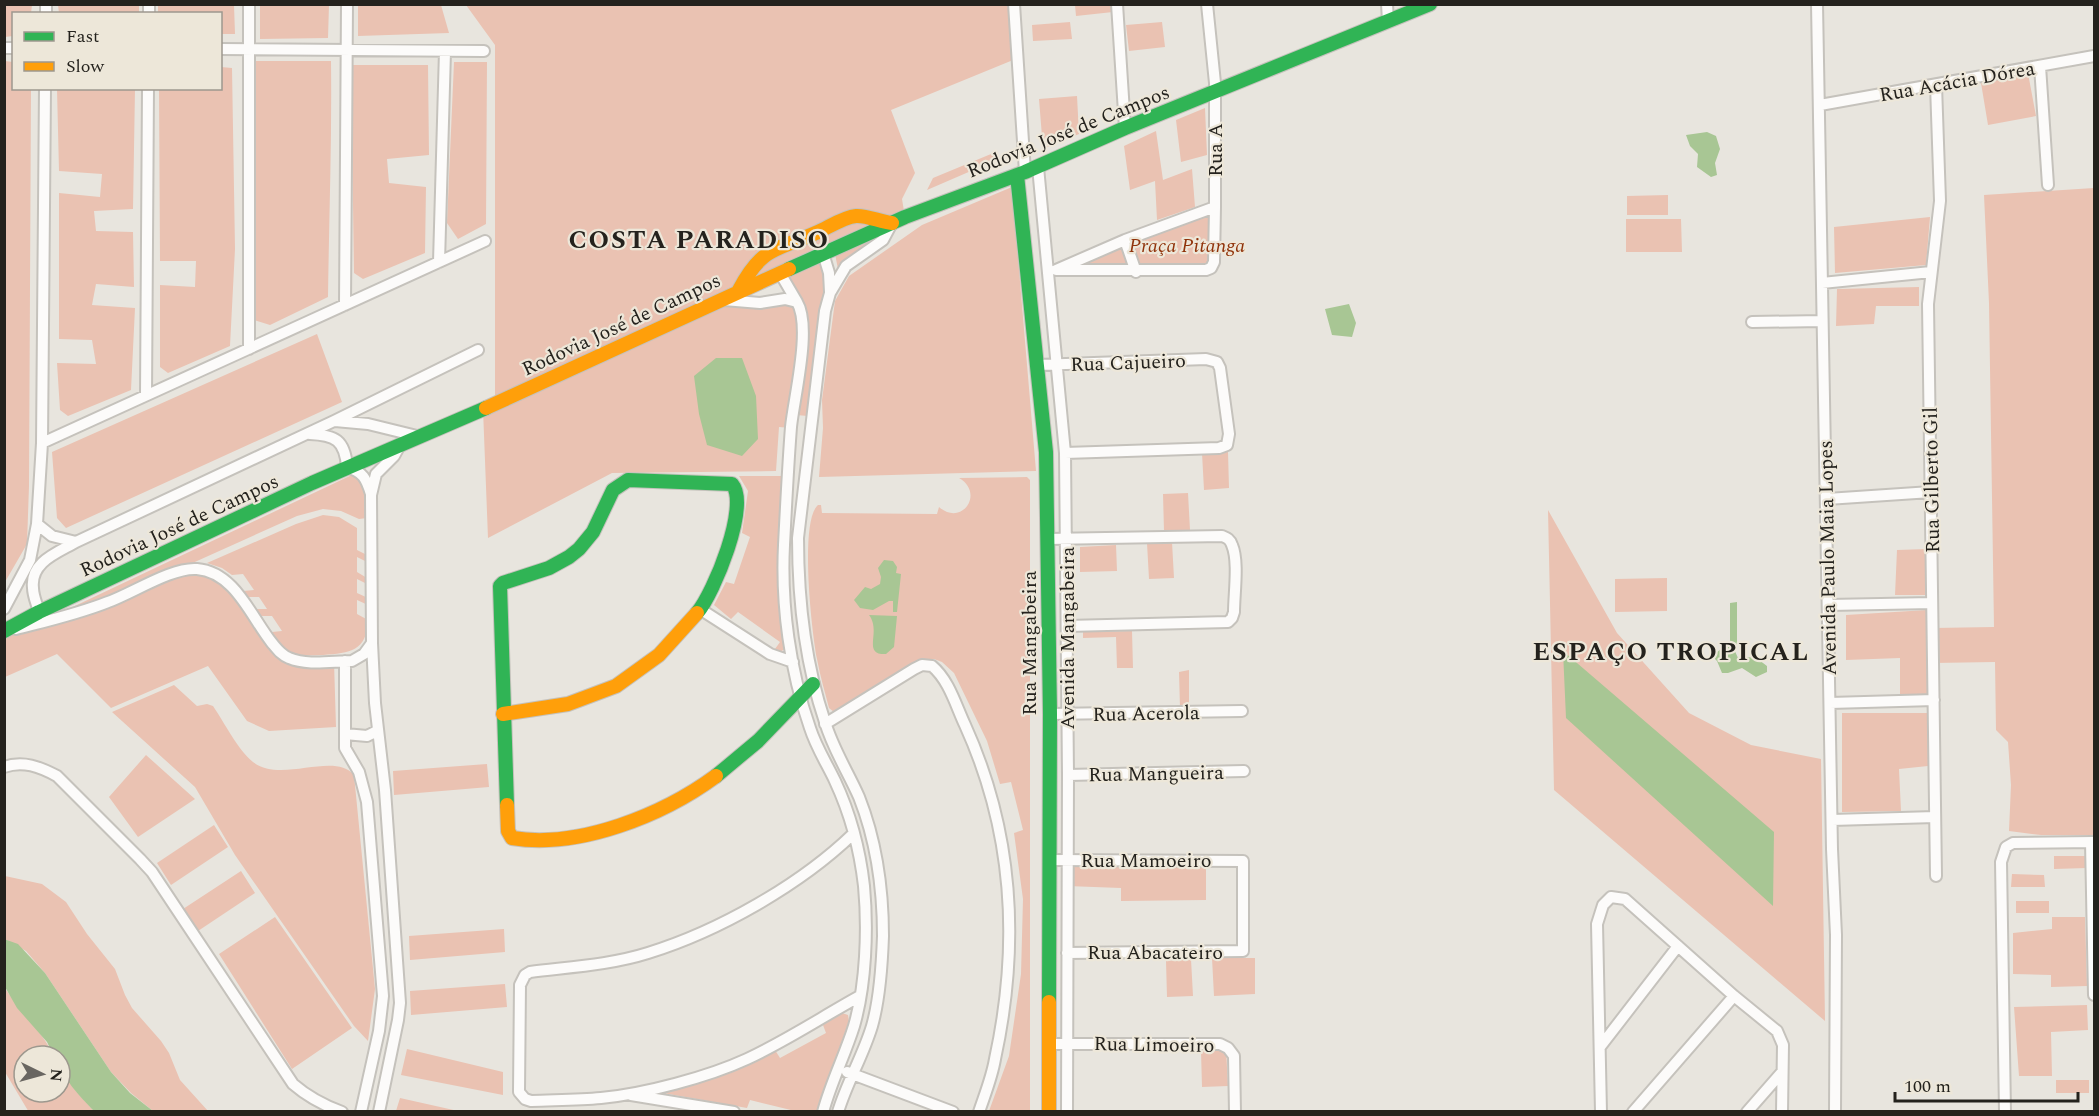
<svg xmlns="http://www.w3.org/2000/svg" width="2099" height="1116" font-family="Spectral,serif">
	<rect width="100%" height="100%" fill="#e8e5de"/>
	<!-- green -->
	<path fill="#eac2b2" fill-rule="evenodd" d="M5 4 32 5 31 13 14 14 13 36 5 37Z
		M58 5H139V13H59Z
		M158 5H234L235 34H221L220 14 158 13Z
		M260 5H329L328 38 260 39Z
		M358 5H441L449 33 358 36Z
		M466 5H1014L1018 58 891 110 915 173 902 199 905 217 823 253 829 273 808 416 796 415 791 428 779 427 776 471 612 473 488 538 483 409 495 403V45ZM780 273 796 302 722 299Z
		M1075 5H1112L1113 12 1076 16Z
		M1070 22 1072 39 1033 41 1032 25Z
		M1162 22 1165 47 1129 51 1126 25Z
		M5 61 13 62 14 88 31 89 29 486 27 544 5 582Z
		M254 61H331C332 140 329 218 328 297L270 325 254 320Z
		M454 62H487L486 224 458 239 447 223Z
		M351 65H428L429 155 387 159 389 183 426 187 425 253 363 279 354 273Z
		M221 67 232 68 235 249 230 346 168 373 160 367V285L195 287 196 261H160L159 89 220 88Z
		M2027 68 2036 116 1988 125 1980 77Z
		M57 89H135L133 209 94 211 96 231 133 232 134 287 96 284 92 305 135 308 131 390 68 416 60 410 57 363 96 364 92 340 59 339V193L100 197 102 174 59 171Z
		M1077 96 1079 134 1043 149 1039 99Z
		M1205 108 1207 155 1181 162 1176 120Z
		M1156 131 1163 180 1192 169 1195 207 1157 220 1155 181 1130 190 1124 146Z
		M991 154 1001 158 927 190 933 178Z
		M1012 187 1036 471 819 477 823 428 822 400 835 301 849 276 922 225Z
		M2094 188V835H2041L2009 831 2011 785 2008 742 1996 730 1995 662 1933 663V628L1994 627 1989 303 1984 195Z
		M1668 195V215H1627V196Z
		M1215 207 1211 268 1056 270Z
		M1930 217 1926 265 1835 273 1834 227Z
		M1626 219H1681L1682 252H1626Z
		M882 232 838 269 835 254Z
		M1919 287V306H1876L1874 324 1836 326 1837 289Z
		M317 334 342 402 66 528 57 518 52 452Z
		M1228 452 1229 488 1204 490 1202 453Z
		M356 473 369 494 367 518 359 519 341 511 323 509 297 516 177 570 213 572 281 654 334 662 336 727 269 731 247 721 208 666 111 708 57 654 5 677V633L41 622Z
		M739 476H781L779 565 785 649 780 652 775 649 780 642 738 612 731 619 714 605 726 582 734 584 750 537 742 533 748 491Z
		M1027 477 1030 480V1111H989L1009 1056 1021 974 1023 899 1014 833 1023 830 1011 782 1000 784 987 741 954 673 942 662 934 659 918 662 834 712 829 708C825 692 820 676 817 659 812 634 799 521 818 505H821L822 513 937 514 939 507C962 527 985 493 959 478Z
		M1188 493 1190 530 1164 531 1163 494Z
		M1548 510 1617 633 1689 713 1751 745 1821 759 1825 1021 1554 790Z
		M323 515 339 517 357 528V550L367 555V562L357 557V572L367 578V584L357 579V593L368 598V605L357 600V614L368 620C367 651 350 653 323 655 312 655 301 657 290 652 282 648 277 639 272 632L282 631 272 616H261L256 609H267L259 597H247L243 591 254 590 243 574 232 575 222 568 207 563 296 524Z
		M1172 542 1174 578 1149 579 1147 543Z
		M1116 545 1117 571 1080 572V547Z
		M1927 549 1926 595H1895L1897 550Z
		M1667 578V611L1615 612V579Z
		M1927 610 1928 696 1900 697V658L1846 660V615Z
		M1132 631 1133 668H1117L1116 637 1083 638V632Z
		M1189 670V705L1180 708 1179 672Z
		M174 685 197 706 207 704 213 706C224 722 238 750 253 762 281 784 334 751 354 775L375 989 368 1041 354 1026 235 855 195 787 112 712Z
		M1842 713H1928V766L1899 769 1901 811 1842 812Z
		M146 755 195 799 138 837 109 797Z
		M487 764 489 787 394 795 393 771Z
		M214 825 228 847 171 885 157 863Z
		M2054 856H2087V868L2054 869Z
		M1067 860 1206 861V900L1121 901V888L1067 886Z
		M241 871 255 893 198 931 183 909Z
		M2012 874 2044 875 2045 887H2011Z
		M5 876 42 884 66 902 87 934 115 969 125 995 132 1008 161 1041 169 1053 180 1080 208 1111H153L131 1093 111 1072 45 973 26 951 5 939Z
		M2016 901H2049V913H2016Z
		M275 917 352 1028 292 1069 219 954Z
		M2052 917H2085L2087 986 2051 987V975L2013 974V933L2052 929Z
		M504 929 505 952 410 960 409 936Z
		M1212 958H1255V994L1214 996Z
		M1191 959 1193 996 1167 997 1166 961Z
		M505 984 507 1007 411 1015 410 991Z
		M4 987C20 1011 41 1030 54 1056H24V1092H60V1068L76 1091 94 1111 29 1112 27 1109 5 1072Z
		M2087 1005 2088 1030 2051 1032 2052 1076H2019L2014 1007Z
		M842 1013 848 1015 849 1021 817 1111H795L750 1100 747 1108 663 1093V1089L775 1050 780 1058 826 1033 823 1025Z
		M407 1049 503 1072V1095L401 1075Z
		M1226 1049 1228 1086 1202 1087 1201 1051Z
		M2056 1080H2089V1093H2056Z
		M400 1098 458 1111H396Z"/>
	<!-- water -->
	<path fill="#a8c694" d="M1707 132 1716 136 1720 149 1715 163 1717 175 1711 177 1697 167 1698 154 1690 146 1686 135Z
		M1349 304 1356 323 1352 337 1332 335 1325 309Z
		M716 358H742L756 396 758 439 742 456 707 445 699 414 694 376Z
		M884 560 893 561 897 567 896 573 901 574 897 612H893V601H889L873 610 860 608 854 600 865 587 871 589 880 584 881 577 878 568Z
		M1737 602V645L1734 649 1738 658 1755 657 1767 666V672L1756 677 1742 668 1728 673H1722L1717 661 1712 656 1730 642V603Z
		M869 615 897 616 894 647 886 654C861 655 882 632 869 615Z
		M1563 651 1774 832 1773 906 1566 718Z
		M4 939 18 944 45 973 111 1072 130 1093 153 1111H94C80 1096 60 1078 60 1056H54L47 1042 17 1008 5 987Z"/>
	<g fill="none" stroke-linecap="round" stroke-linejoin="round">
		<defs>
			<path id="street" d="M1014 4 1025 172
				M1117 4 1125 128
				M1207 4 1215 83V207
				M1387 4 1388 21
				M1817 4 1832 849 1836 935 1835 1112
				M46 14V4
				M149 14V4
				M4 48H14
				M220 49 484 51
				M2040 66 2048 185
				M1936 85 1940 201 1928 304 1936 876
				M1820 105 2094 56
				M1038 167 1065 453 1068 775 1067 1112
				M1215 207 1214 262 1211 268 1206 270H1056L1125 240Z
				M1125 240 1136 272
				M823 253 829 273 830 292
				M439 262 445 51
				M780 273 797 302
				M1822 283 1931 272
				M724 300 760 303 785 299 797 302C812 327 794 397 791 427 788 466 786 506 784 545 781 605 790 671 810 728 816 747 827 764 835 781 850 813 860 851 864 886 868 929 866 985 854 1026 845 1055 831 1082 823 1112
				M345 305 347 4
				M1752 322 1822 321
				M249 349V4
				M1038 365 1206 359 1217 362 1220 368 1229 434 1227 445 1219 448 1065 453
				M146 395 148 88
				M335 421 368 424 417 436
				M310 434C335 435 345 440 347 467 363 472 366 478 371 494
				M42 443 485 241
				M1827 499 1931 492
				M37 524 52 536 76 542
				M1048 539 1222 536C1227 538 1230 539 1232 545 1239 561 1234 594 1234 612L1232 618 1228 622 1067 626
				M1829 605 1932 603
				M4 609 30 560 37 524 42 443 45 88
				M700 609 770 654 793 662
				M39 612C37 604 33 596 33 588 30 562 57 553 76 542L334 421 478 350
				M16 629C47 621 78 614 108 602 133 593 172 567 197 569 235 572 251 617 272 643 277 649 281 655 289 658 308 666 332 661 352 661L364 654 372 643 371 495 376 474 394 456 400 445
				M372 643 375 703 385 790 400 1003 398 1020 379 1112
				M345 661V748L359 772 367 802 383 996 379 1031 361 1112
				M1830 703 1934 700
				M1050 714 1242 711
				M825 724 914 669 922 665 932 666C949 680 956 706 965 725 1014 833 1020 944 995 1059 992 1077 985 1094 979 1112
				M345 734 367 736 377 731
				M4 767C23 760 40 767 57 776L140 859 152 872 293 1084C308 1097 323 1105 342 1112
				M1068 775 1244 771
				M1832 820 1935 817
				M853 834C800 885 719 931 648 953 610 965 569 967 530 972L525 975 520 985 519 1092 525 1099 531 1101C554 1100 578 1100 601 1098 644 1094 708 1077 747 1059 786 1041 822 1017 860 996
				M2091 842 2094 995
				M1050 860 1243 861V951L1067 953
				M1049 1044H1220L1228 1048 1234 1056 1235 1112
				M1600 1047 1678 946
				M847 1072 953 1112
				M631 1095 734 1112
				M838 1112C847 1082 863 1056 872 1026 880 998 882 965 883 936 883 890 876 840 859 797 848 772 833 749 825 722 805 663 798 600 798 538L825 311 830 293 846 266 883 240 892 223
				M1601 1112 1597 924 1603 905 1611 897 1625 899 1734 996 1777 1031 1783 1045 1782 1112
				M1633 1112 1734 996
				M1747 1112 1782 1072
				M2005 1112 2001 862 2006 847 2013 843 2094 842"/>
			<path id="fast" d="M1017 175 1046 452 1050 714 1049 1002
				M789 269 905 217 1025 172 1125 128 1430 4
				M4 631 39 612 312 483 486 408
				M716 776 758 741 813 684
				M507 805 500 586 503 583 549 568 569 557 579 549 593 532 613 490 628 480 732 484C750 505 714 593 697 613"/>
			<path id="slow" d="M739 290C763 245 776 251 818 232 829 227 844 217 856 216 866 215 881 222 892 223
				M486 408 789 269
				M503 714 568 704 616 686 659 655 697 613
				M507 805 508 831 512 838C579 849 663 815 716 776
				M1049 1112V1002"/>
		</defs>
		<!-- street casing -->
		<use href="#street" stroke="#c5c2bc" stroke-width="14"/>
		<!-- fast casing -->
		<use href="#fast" stroke="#c5c2bc" stroke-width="16"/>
		<!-- slow casing -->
		<use href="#slow" stroke="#c5c2bc" stroke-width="16"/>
		<!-- street -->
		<use href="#street" stroke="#fcfbfa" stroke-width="10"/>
		<!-- fast -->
		<use href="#fast" stroke="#30b455" stroke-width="14"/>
		<!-- slow -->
		<use href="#slow" stroke="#ff9f0a" stroke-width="14"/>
	</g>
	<g text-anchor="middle" stroke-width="4.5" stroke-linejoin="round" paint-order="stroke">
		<!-- street labels -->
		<g font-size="20" fill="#24221d" stroke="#ede7d9">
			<text transform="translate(1957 81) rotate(-10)" y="7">Rua Acácia Dórea</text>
			<text transform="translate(1068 131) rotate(-22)" y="7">Rodovia José de Campos</text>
			<text transform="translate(1215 150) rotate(-90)" y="7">Rua A</text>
			<text transform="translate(621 324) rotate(-25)" y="7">Rodovia José de Campos</text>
			<text transform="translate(1128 362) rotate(-2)" y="7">Rua Cajueiro</text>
			<text transform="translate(1931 480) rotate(-91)" y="7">Rua Gilberto Gil</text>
			<text transform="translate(179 525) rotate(-25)" y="7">Rodovia José de Campos</text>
			<text transform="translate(1827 558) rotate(-91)" y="7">Avenida Paulo Maia Lopes</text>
			<text transform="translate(1067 638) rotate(-90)" y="7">Avenida Mangabeira</text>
			<text transform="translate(1029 643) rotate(-90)" y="7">Rua Mangabeira</text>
			<text transform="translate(1146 713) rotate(-1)" y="7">Rua Acerola</text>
			<text transform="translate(1156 773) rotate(-1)" y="7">Rua Mangueira</text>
			<text x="1146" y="867">Rua Mamoeiro</text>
			<text x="1155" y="959">Rua Abacateiro</text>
			<text transform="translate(1154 1044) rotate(1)" y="7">Rua Limoeiro</text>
		</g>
		<!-- park labels -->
		<g font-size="20" font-style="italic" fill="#90330a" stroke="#ede7d9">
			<text x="1187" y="252">Praça Pitanga</text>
		</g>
		<!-- district labels -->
		<g font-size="26" font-weight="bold" letter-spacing="1.5" fill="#24221d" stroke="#ede7d9">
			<text x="699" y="248">COSTA PARADISO</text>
			<text x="1671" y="660">ESPAÇO TROPICAL</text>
		</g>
	</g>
	<!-- border -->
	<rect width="2099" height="1116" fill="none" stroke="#24221d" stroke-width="12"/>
	<!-- legend -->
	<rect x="12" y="12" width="210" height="78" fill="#ede7d9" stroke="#9d988e" stroke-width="1.5"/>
	<rect x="24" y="32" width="30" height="9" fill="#30b455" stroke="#9d988e" stroke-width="1.5"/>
	<text x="66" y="42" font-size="18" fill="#24221d">Fast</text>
	<rect x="24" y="62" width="30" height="9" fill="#ff9f0a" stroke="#9d988e" stroke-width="1.5"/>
	<text x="66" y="72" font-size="18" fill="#24221d">Slow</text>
	<!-- north arrow -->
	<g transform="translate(42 1074) rotate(95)"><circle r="28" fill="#ede7d9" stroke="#9d988e" stroke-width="1.5"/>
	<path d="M0-4.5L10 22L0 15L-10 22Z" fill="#696661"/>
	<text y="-9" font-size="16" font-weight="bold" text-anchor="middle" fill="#24221d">N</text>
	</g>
	<!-- scale -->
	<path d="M1895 1092v9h183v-9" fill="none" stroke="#24221d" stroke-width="3"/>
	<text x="1904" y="1092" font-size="18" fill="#24221d" stroke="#ede7d9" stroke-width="4.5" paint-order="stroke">100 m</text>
</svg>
